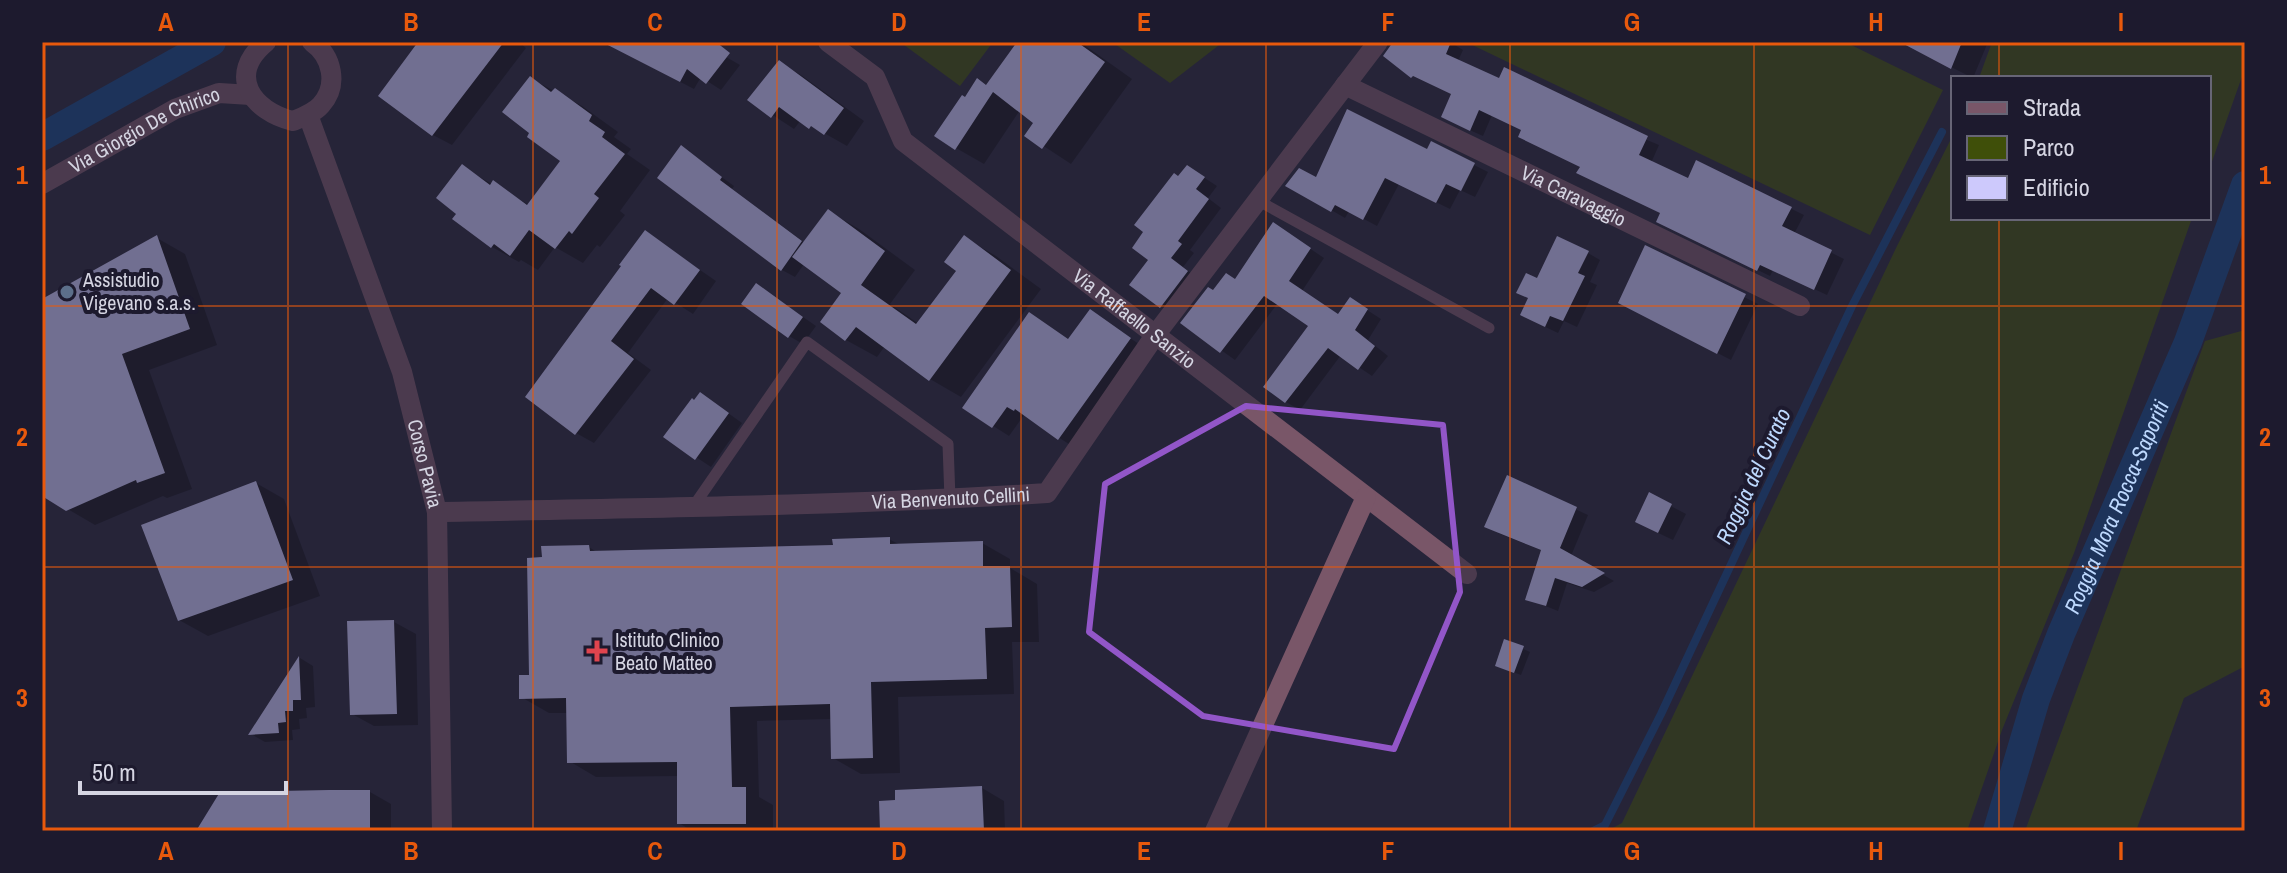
<svg xmlns="http://www.w3.org/2000/svg" width="2287" height="873" font-family="'Archivo Narrow',sans-serif">
	<rect width="100%" height="100%" fill="#262439"/>
	<!-- green -->
	<path fill="#3f4f09" d="M900 42H993L960 86Z
		M1112 42H1223L1170 83Z
		M1466 42H1845L1943 90 1870 235Z
		M1992 42H2245V68L2209 170V78H1979Z
		M1953 135V218H2192L2074 553 2002 730 1967 831H1607L1622 823 1897 246Z
		M2245 330V666L2184 698 2136 831H2025L2205 341Z"/>
	<!-- shadow -->
	<path fill="#0007" d="M420 42H519L526 48 452 145 433 135Z
		M620 42H700L740 65 721 90 701 77 694 89 638 60Z
		M1020 42H1080L1132 79 1071 164 1027 135 1036 122 1020 110 984 164 956 148 966 99 987 87Z
		M1397 42H1450L1463 50 1458 61 1659 145 1651 163 1689 180 1697 163 1804 215 1794 234 1844 259 1827 295 1773 270 1770 276 1671 228 1663 213 1524 130 1492 115 1483 136 1456 124 1453 94 1412 76Z
		M1901 42H1988L1973 78Z
		M780 63 801 75 864 121 847 146 801 120 794 129 750 100Z
		M530 78 582 106 618 132 614 137 631 149 627 154 650 170 620 211 625 215 600 247 597 245 583 263 555 247 538 270 521 260 519 262 492 247 459 214 462 167 529 205 562 161Z
		M1432 144 1488 172 1475 197 1460 190 1450 209 1399 184 1377 226 1349 211 1345 218 1288 185 1428 152Z
		M681 148 734 186 732 189 805 243 828 211 859 229 915 270 890 304 919 324 959 270 965 238 996 256 1041 289 961 397 930 379 885 346 877 357 846 340 844 293 804 264 795 277 782 270 659 177Z
		M1200 175 1217 186 1208 198 1221 208 1190 250 1194 253 1183 267 1200 280 1174 314 1161 306 1151 259 1179 178Z
		M645 232 716 281 693 314 668 298 628 353 651 370 594 443 576 433Z
		M1287 233 1324 258 1302 291 1339 316 1364 308 1381 319 1368 340 1388 356 1372 376 1341 355 1300 410 1286 402 1311 326 1278 303 1235 360 1183 323 1214 292 1236 281Z
		M157 238 185 254 217 345 149 370 192 489 167 498 163 496 95 525 42 494V300Z
		M1646 248 1758 304 1731 360 1634 310Z
		M1588 253 1600 260 1590 282 1597 285 1577 327 1564 321 1558 333 1535 322Z
		M757 285 816 326 803 344 789 336Z
		M1091 311 1146 349 1075 448 1024 415 1009 436 965 408 1070 341Z
		M695 402 714 403 742 423 711 467 666 437Z
		M1508 478 1588 515 1571 556 1614 581 1594 592 1567 583 1558 611 1528 599 1543 551 1498 533Z
		M256 483 284 499 320 596 208 636 179 620Z
		M1650 495 1686 514 1673 540 1652 530Z
		M889 539 900 545 982 543 1010 559V568L1037 584 1039 642H1012L1014 694 898 697 900 773 861 774 833 758 832 719 757 721 759 797 773 805V831H692L679 823V776L596 777 569 761 568 713H549L521 697 531 677 544 559 589 547 598 553 835 547Z
		M394 622 416 634 418 725 374 726 352 714Z
		M1505 641 1530 652 1521 675 1497 666Z
		M300 658 313 666 315 707 306 708 307 718 299 719 300 729 292 730 293 740 265 742 251 734Z
		M982 788 1004 801 1005 831H882Z
		M370 792 391 804V831H199Z"/>
	<g fill="none" stroke-linecap="round" stroke-linejoin="round">
		<!-- stream -->
		<path stroke="#134684" stroke-width="8" d="M1593 831 1605 825 1661 714 1852 306 1942 132"/>
		<!-- canal -->
		<g stroke="#134684" stroke-width="28">
			<path d="M42 137 212 42"/>
			<path id="s1" d="M1997 831 2036 699 2061 634 2188 342 2245 185"/>
		</g>
	</g>
	<!-- building -->
	<path fill="#cdc9fc" d="M418 42H504L432 136 378 96Z
		M602 42H716L730 53 706 84 687 69 680 82Z
		M1017 42H1077L1105 62 1042 149 1024 136 1033 123 993 92 955 150 934 136 962 95 965 97 977 78 986 85Z
		M1393 42H1451L1446 54 1499 78 1504 67 1648 136 1639 155 1688 178 1696 160 1792 207 1782 226 1832 250 1814 290 1760 265 1757 271 1656 222 1660 213 1576 173 1580 167 1518 137 1521 130 1479 110 1470 131 1441 117 1451 94 1413 76 1411 78 1383 56Z
		M1900 42H1962L1951 69Z
		M779 60 844 108 824 135 811 126 809 129 779 107 771 118 747 100Z
		M530 76 551 92 555 88 592 115 589 121 605 132 602 137 625 154 594 194 599 198 572 234 569 231 555 249 529 230 510 256 494 244 491 248 452 219 456 214 436 198 462 164 490 185 493 180 527 205 560 161 527 137 529 133 502 112Z
		M1347 109 1427 149 1431 141 1475 163 1461 191 1446 184 1436 203 1385 178 1363 220 1335 205 1331 212 1285 186 1299 168 1316 177Z
		M681 145 722 177 720 180 802 241 781 271 657 178Z
		M1187 165 1205 177 1196 189 1209 199 1178 241 1182 244 1171 258 1188 271 1160 308 1129 285 1148 260 1132 248 1143 232 1134 225 1174 173 1178 176Z
		M828 209 885 251 861 285 916 324 956 271 944 262 964 235 1011 270 929 381 856 327 845 341 820 322 841 293 792 257Z
		M1273 222 1311 248 1289 281 1338 314 1350 297 1368 309 1355 330 1375 346 1358 370 1328 348 1285 403 1263 387 1308 326 1264 296 1220 353 1180 323 1208 287 1213 290 1226 273 1235 279Z
		M645 230 700 270 674 305 651 288 611 341 634 359 575 435 525 397 621 266 619 265Z
		M157 235 190 329 122 354 165 473 137 483 136 480 66 511 42 496V299Z
		M1557 236 1589 251 1578 273 1585 276 1563 321 1550 316 1545 327 1520 315 1528 298 1516 293 1526 273 1537 278Z
		M1645 245 1746 294 1717 354 1618 303Z
		M756 283 803 317 788 338 741 304Z
		M1090 309 1131 338 1058 440 1015 409 1014 411 1007 407 992 428 962 408 1029 312 1068 339Z
		M700 392 729 413 695 460 663 437 692 398 694 400Z
		M1507 475 1577 507 1560 548 1605 573 1582 587 1555 578 1546 606 1525 600 1541 550 1484 527Z
		M256 481 293 580 178 621 141 525Z
		M1649 492 1672 504 1658 533 1635 522Z
		M890 537V544L983 541V566H1010L1012 627 985 628 987 679 871 682 873 758 831 759 830 704 730 707 732 787H746V824H677V762L567 763 566 698 519 699V675H529L527 558 542 557 541 546 589 545 590 551 833 545 832 539Z
		M394 620 397 714 350 715 347 621Z
		M1504 639 1524 646 1514 673 1495 666Z
		M299 656 301 700H293V711H285L286 722 278 723 279 733 248 735Z
		M982 786 984 831H880L879 801 895 800V790Z
		M329 790H370V831H196L220 792Z"/>
	<g fill="none" stroke-linecap="round" stroke-linejoin="round">
		<!-- service -->
		<path stroke="#795668" stroke-width="11" d="M1257 200 1489 328
			M693 507 807 342 948 444 950 499"/>
		<!-- minor -->
		<g stroke="#795668" stroke-width="20">
			<path id="s2" d="M828 42 875 77 903 141 1467 574"/>
			<path id="s3" d="M1345 85 1800 306"/>
			<path id="s4" d="M42 184 175 109 219 93 251 95"/>
			<path id="s5" d="M437 512C641 508 844 506 1047 493L1156 334 1378 42"/>
			<path d="M1215 831 1366 497"/>
		</g>
		<!-- tertiary -->
		<g stroke="#795668" stroke-width="20">
			<path d="M266 42C226 75 252 111 293 121 303 117 314 113 321 105 339 85 332 56 312 42"/>
			<path id="s6" d="M308 115 402 372 437 512 442 831"/>
		</g>
	</g>
	<!-- marked area -->
	<path d="M0 0H2287V873H0ZM1246 406 1443 425 1460 592 1394 749 1203 716 1089 632 1105 484Z" fill="#262439" fill-opacity=".55" fill-rule="evenodd"/>
	<path fill="none" stroke="#9256c8" stroke-width="6" stroke-linejoin="round" d="M1246 406 1443 425 1460 592 1394 749 1203 716 1089 632 1105 484Z"/>
	<!-- grid -->
	<path fill="none" stroke="#e8590c" stroke-width="2" stroke-opacity="0.55" d="M288 42V831M533 42V831M777 42V831M1021 42V831M1266 42V831M1510 42V831M1754 42V831M1999 42V78M1999 218V831M42 306H2245M42 567H2245"/>
	<!-- markers -->
	<circle fill="#5c6f8a" stroke="#1d1a2e" stroke-width="3" cx="67" cy="292" r="8"/>
	<path fill="#e0444e" stroke="#1d1a2e" stroke-width="3" d="M593 639h8v8h8v8h-8v8h-8v-8h-8v-8h8z"/>
	<g text-anchor="middle" stroke-width="8" stroke-linejoin="round" paint-order="stroke">
		<!-- street labels -->
		<g font-size="20" fill="#d5d5e2" stroke="#1d1a2e">
			<text dy="7" stroke="none"><textPath href="#s4" startOffset="116">Via Giorgio De Chirico</textPath></text>
			<text dy="7" stroke="none"><textPath href="#s3" startOffset="254">Via Caravaggio</textPath></text>
			<text dy="7" stroke="none"><textPath href="#s2" startOffset="420">Via Raffaello Sanzio</textPath></text>
			<text dy="7" stroke="none"><textPath href="#s6" startOffset="368">Corso Pavia</textPath></text>
			<text dy="7" stroke="none"><textPath href="#s5" startOffset="514">Via Benvenuto Cellini</textPath></text>
		</g>
		<!-- poi labels -->
		<g font-size="20" fill="#d5d5e2" stroke="#1d1a2e" text-anchor="start">
			<text x="83" y="287">Assistudio<tspan x="83" dy="23">Vigevano s.a.s.</tspan></text>
			<text x="615" y="647">Istituto Clinico<tspan x="615" dy="23">Beato Matteo</tspan></text>
		</g>
		<!-- water labels -->
		<g font-size="22" font-style="italic" fill="#bdd8fd" stroke="#1d1a2e">
			<text transform="translate(1753 476) rotate(-65)" y="8">Roggia del Curato</text>
			<text dy="8" stroke="none"><textPath href="#s1" startOffset="346">Roggia Mora Rocca-Saporiti</textPath></text>
		</g>
	</g>
	<!-- border -->
	<rect width="2287" height="873" fill="none" stroke="#1d1a2e" stroke-width="88"/>
	<!-- legend -->
	<rect x="1951" y="76" width="260" height="144" fill="#1d1a2e" stroke="#676576" stroke-width="2"/>
	<rect x="1967" y="102" width="40" height="12" fill="#795668" stroke="#676576" stroke-width="2"/>
	<text x="2023" y="116" font-size="24" fill="#d5d5e2">Strada</text>
	<rect x="1967" y="136" width="40" height="24" fill="#3f4f09" stroke="#676576" stroke-width="2"/>
	<text x="2023" y="156" font-size="24" fill="#d5d5e2">Parco</text>
	<rect x="1967" y="176" width="40" height="24" fill="#cdc9fc" stroke="#676576" stroke-width="2"/>
	<text x="2023" y="196" font-size="24" fill="#d5d5e2">Edificio</text>
	<!-- scale -->
	<path d="M80 781v12h206v-12" fill="none" stroke="#d5d5e2" stroke-width="4"/>
	<text x="92" y="781" font-size="24" fill="#d5d5e2" stroke="#1d1a2e" stroke-width="6" paint-order="stroke">50 m</text>
	<rect x="44" y="44" width="2199" height="785" fill="none" stroke="#e8590c" stroke-width="3"/>
	<g font-size="26" text-anchor="middle" font-weight="bold" fill="#e8590c">
		<text x="166" y="31">A</text>
		<text x="411" y="31">B</text>
		<text x="655" y="31">C</text>
		<text x="899" y="31">D</text>
		<text x="1144" y="31">E</text>
		<text x="1388" y="31">F</text>
		<text x="1632" y="31">G</text>
		<text x="1876" y="31">H</text>
		<text x="2121" y="31">I</text>
		<text x="22" y="184">1</text>
		<text x="2265" y="184">1</text>
		<text x="22" y="446">2</text>
		<text x="2265" y="446">2</text>
		<text x="22" y="707">3</text>
		<text x="2265" y="707">3</text>
		<text x="166" y="860">A</text>
		<text x="411" y="860">B</text>
		<text x="655" y="860">C</text>
		<text x="899" y="860">D</text>
		<text x="1144" y="860">E</text>
		<text x="1388" y="860">F</text>
		<text x="1632" y="860">G</text>
		<text x="1876" y="860">H</text>
		<text x="2121" y="860">I</text>
	</g>
</svg>
